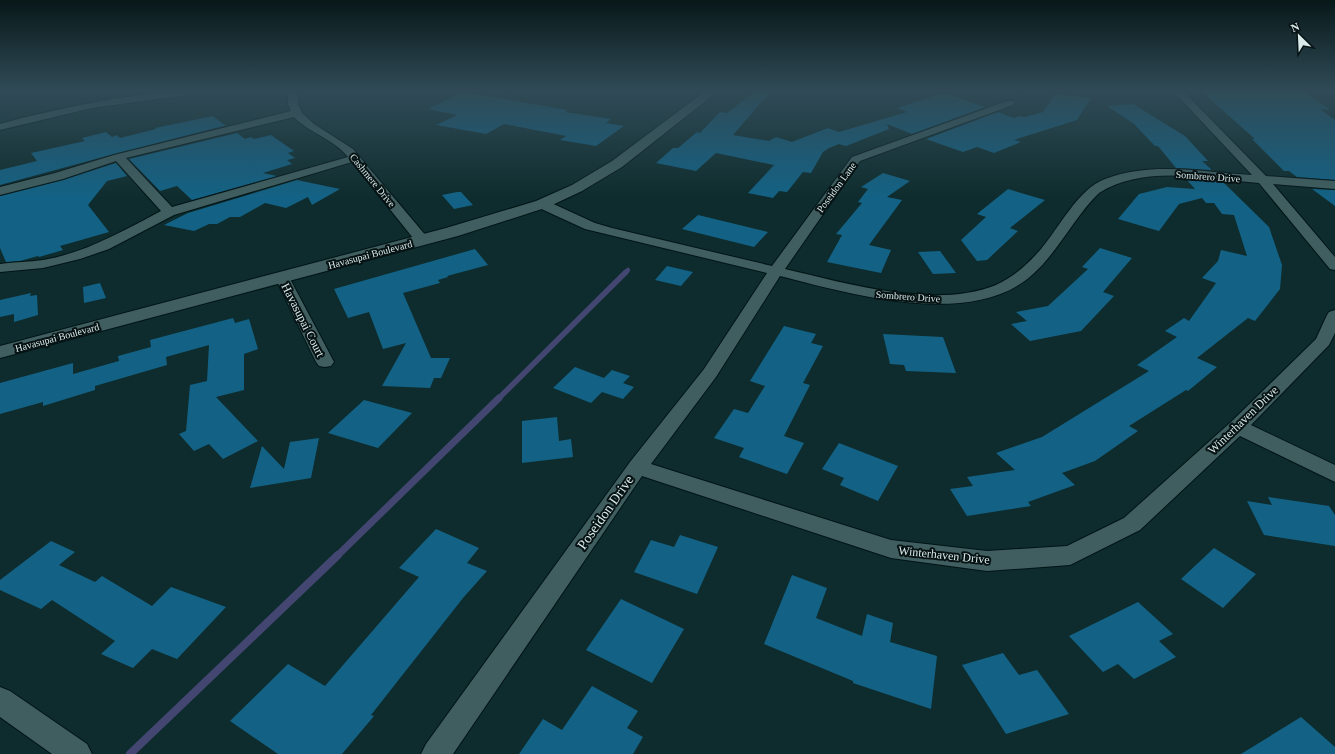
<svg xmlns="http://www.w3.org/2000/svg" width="1335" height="754" font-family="Georgia,serif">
	<rect width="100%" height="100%" fill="#0e2c2d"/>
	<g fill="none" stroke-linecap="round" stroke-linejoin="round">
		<!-- stream-far3 -->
		<path stroke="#444672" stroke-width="4.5" d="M625 273 628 270"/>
		<!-- stream-far2 -->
		<path stroke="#444672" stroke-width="5.5" d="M498 399 626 272"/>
		<!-- stream-far1 -->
		<path stroke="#444672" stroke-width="7" d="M337 556 499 398"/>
		<!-- stream -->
		<path stroke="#444672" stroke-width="8" d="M130 754 338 555"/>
	</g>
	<!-- building -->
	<path fill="#136285" d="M463 92 568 110 565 112 611 119 606 123 624 126 596 146 560 140 566 136 504 124 486 134 436 125 457 115 428 109Z
		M754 92H770L733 135 769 141 776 137 792 142 828 128 839 132 907 112 897 108 944 93 985 107 912 134 887 124 889 129 846 146 839 144 829 148 823 152 811 173 803 172 787 192 779 191 773 198 748 193 774 165 716 153 696 171 656 163 673 148H678L697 132 700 133 720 112 727 113Z
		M1202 92H1305L1330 110 1320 109 1335 120V180L1297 177 1289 171H1284L1252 139H1255Z
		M1055 94 1091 98 1077 120 1014 140 1021 142 994 153 977 147 963 152 926 139 998 112 1014 118 1020 116 1025 117 1043 112Z
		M1133 104 1185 136 1208 161H1202L1212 170 1176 168 1158 146H1155L1134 124 1107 106Z
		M213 116 223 124 227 125 114 154 0 185V170L37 161 31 153 85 141 82 138 106 132 112 137 117 135 120 138 156 129 155 128Z
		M237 133 245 139 251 137 254 139 271 135 294 151 288 153 295 158 287 160 292 164 263 173 277 176 192 200 177 186 160 191 129 159Z
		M116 163 127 176 107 181 88 205 109 232 60 246 63 250 39 257 38 256 20 261 6 262 0 248V196L63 180Z
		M883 173 910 181 887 197 902 200 869 245 891 250 881 273 827 262 842 235 836 234 862 203 858 202 868 189 861 187Z
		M1185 178 1222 181 1269 227 1282 265 1280 289 1255 321 1248 318 1197 358 1217 367 1188 391 1186 390 1129 426 1138 431 1095 461 1062 473 1075 485 1028 502 1031 506 967 516 950 489 973 486 967 477 1015 470 996 453 1042 437 1149 371 1137 365 1177 337 1165 331 1184 318 1189 321 1216 283 1202 278 1218 261 1221 250 1247 256 1234 215 1222 214 1214 203H1206L1202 198 1179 204 1159 231 1118 219 1139 194 1167 187 1195 189Z
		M297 180 340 189 312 205 308 197 286 208 265 203 240 217H230L217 224H209L194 231 164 225 188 213Z
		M1008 189 1045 200 1010 228 1018 231 987 260 977 261 961 240 986 217 977 214Z
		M1312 189 1335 190V206Z
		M457 192H461L473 205 454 209 442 195Z
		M698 215 768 232 754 247 682 229Z
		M1100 248 1132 258 1103 292 1114 296 1081 331 1030 341 1011 324 1027 321 1016 312 1048 306 1088 269 1082 267Z
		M475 249 488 265 447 276 448 277 438 280 440 283 403 293 431 358H450L441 378H434L430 388 382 386 406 343 383 349 369 312 348 318 334 289Z
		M940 251 956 273 933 274 918 252Z
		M667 266 693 272 681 286 655 280Z
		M100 283 106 298 84 303 83 287Z
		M31 293 30 296 37 295 38 315 14 322V314L0 317V300Z
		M233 318 235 323 249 319 258 349 244 354V390L216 397 258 441 223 459 209 444 194 451 179 434 186 431 190 385 207 381 209 345 166 357 167 365 95 386V390L43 406V402L0 414V383L73 363V374L119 361 118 356 151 347 150 340Z
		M784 326 816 334 811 343 823 346 803 383 810 385 784 436 804 443 787 474 739 457 744 448 714 438 734 409 748 413 765 386 750 381Z
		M883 334 943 337 956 373 906 371 904 365 890 364Z
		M575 367 604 378 612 370 630 376 623 383 634 387 623 399 602 392 591 403 553 388Z
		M364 400 412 413 378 448 328 433Z
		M557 417 559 441 571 439 573 457 522 463V421Z
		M319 438 311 478 250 488 262 446 284 469 290 442Z
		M839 443 898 466 878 501 840 485 844 478 822 469Z
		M1268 497 1329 506 1335 515V546L1264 535 1247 501 1272 505Z
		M436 529 479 548 467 563 487 571 463 598 371 715 374 716 342 754H278L230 721 288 664 325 686 419 577 399 568Z
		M680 535 718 547 697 594 634 572 651 540 674 547Z
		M51 541 75 552 59 565 95 582 102 576 152 606 171 587 226 607 177 659 152 649 133 668 101 654 115 641 52 600 41 609 0 590V580Z
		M1214 548 1256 574 1223 608 1181 579Z
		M792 575 827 588 816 618 862 636 867 614 893 623 890 642 937 656 931 709 853 683V681L764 644Z
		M621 599 684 629 652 683 586 650Z
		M1138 602 1173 634 1159 641 1176 657 1134 679 1118 664 1103 672 1069 636Z
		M1003 653 1019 675 1037 670 1069 714 1006 734 962 665Z
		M592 686 638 711 627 728 643 737 633 754H519L543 719 562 730Z
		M1301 717 1335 747V754H1241Z"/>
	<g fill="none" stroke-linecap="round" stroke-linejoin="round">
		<defs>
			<path id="street" d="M162 92H191L186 95 92 108 0 130V124C53 109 107 99 162 92Z
				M288 92H298V104L302 113 314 124 353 149 427 237 429 240 427 243H417L352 162 174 215 109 249 80 259 43 268 0 272V264C14 262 29 262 43 260 85 253 123 231 161 211L116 161 63 179 0 195V187L55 173 114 155 291 111 288 104ZM294 117C309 133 334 139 348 157L172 207 126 158Z
				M1174 92H1184L1266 176 1335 181V189L1273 184 1335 257V270L1330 269 1259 183C1208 179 1145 164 1099 193 1074 217 1059 251 1032 275 972 329 850 294 780 276L716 377 651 464 891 540 987 551 1067 546 1124 518 1231 422 1316 339 1327 315 1329 312 1335 310V333L1329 345 1251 425 1335 465V482L1240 436 1140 530 1070 565 987 571 891 558 642 476 453 754H421L426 744 630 462 704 369 767 273 585 229 537 207 536 204 537 201H547L595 223 612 228 772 266 852 157 1007 101H1013L1015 103 1013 105 860 161 785 269C846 283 935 310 996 285 1014 277 1028 264 1041 249 1059 228 1078 189 1105 179 1151 161 1204 172 1252 175Z
				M1329 92H1335V96Z
				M282 273 287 274 289 277 334 362 331 366 325 367 319 366 316 362 275 277 277 274Z
				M0 687 10 691 87 744 92 754H52L0 717Z"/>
			<path id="secondary" d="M704 92H717L622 167 582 191 548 207 458 236 0 358V346L446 228 536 201 572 185 612 161Z"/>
		</defs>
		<!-- street casing -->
		<use href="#street" stroke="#001416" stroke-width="2"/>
		<!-- secondary casing -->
		<use href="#secondary" stroke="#001416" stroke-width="2"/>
		<!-- street -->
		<use href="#street" fill="#405e5f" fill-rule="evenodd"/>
		<!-- secondary -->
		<use href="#secondary" fill="#405e5f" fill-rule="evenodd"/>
	</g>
	<!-- sky -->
	<linearGradient id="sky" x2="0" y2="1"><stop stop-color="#081819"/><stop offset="0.46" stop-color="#304b57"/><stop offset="1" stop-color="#304b57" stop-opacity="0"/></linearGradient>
	<rect width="1335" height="198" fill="url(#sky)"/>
	<g text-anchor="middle" stroke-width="4" stroke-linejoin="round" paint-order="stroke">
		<!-- far-street labels -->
		<g font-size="10" fill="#daeaeb" stroke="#061213">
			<text transform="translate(1208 176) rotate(4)" y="4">Sombrero Drive</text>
			<text transform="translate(373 180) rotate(51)" y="4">Cashmere Drive</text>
			<text transform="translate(836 187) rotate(-54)" y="4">Poseidon Lane</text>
			<text transform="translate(370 254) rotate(-15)" y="4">Havasupai Boulevard</text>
			<text transform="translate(908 296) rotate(4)" y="4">Sombrero Drive</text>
			<text transform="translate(57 337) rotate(-15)" y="4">Havasupai Boulevard</text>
		</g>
		<!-- street labels -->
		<g font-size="12" fill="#daeaeb" stroke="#061213">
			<text transform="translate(303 320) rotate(63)" y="4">Havasupai Court</text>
			<text transform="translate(1243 420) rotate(-44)" y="4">Winterhaven Drive</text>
			<text transform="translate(944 555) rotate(6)" y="4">Winterhaven Drive</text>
		</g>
		<!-- near-street labels -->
		<g font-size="14" fill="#daeaeb" stroke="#061213">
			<text transform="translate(605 512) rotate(-55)" y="5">Poseidon Drive</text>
		</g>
	</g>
	<!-- north arrow -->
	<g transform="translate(1299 36) rotate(336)" stroke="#061213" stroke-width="3" paint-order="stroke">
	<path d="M0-3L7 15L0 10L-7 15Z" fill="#daeaeb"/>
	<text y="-6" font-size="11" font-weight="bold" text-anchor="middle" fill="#daeaeb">N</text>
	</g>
</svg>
